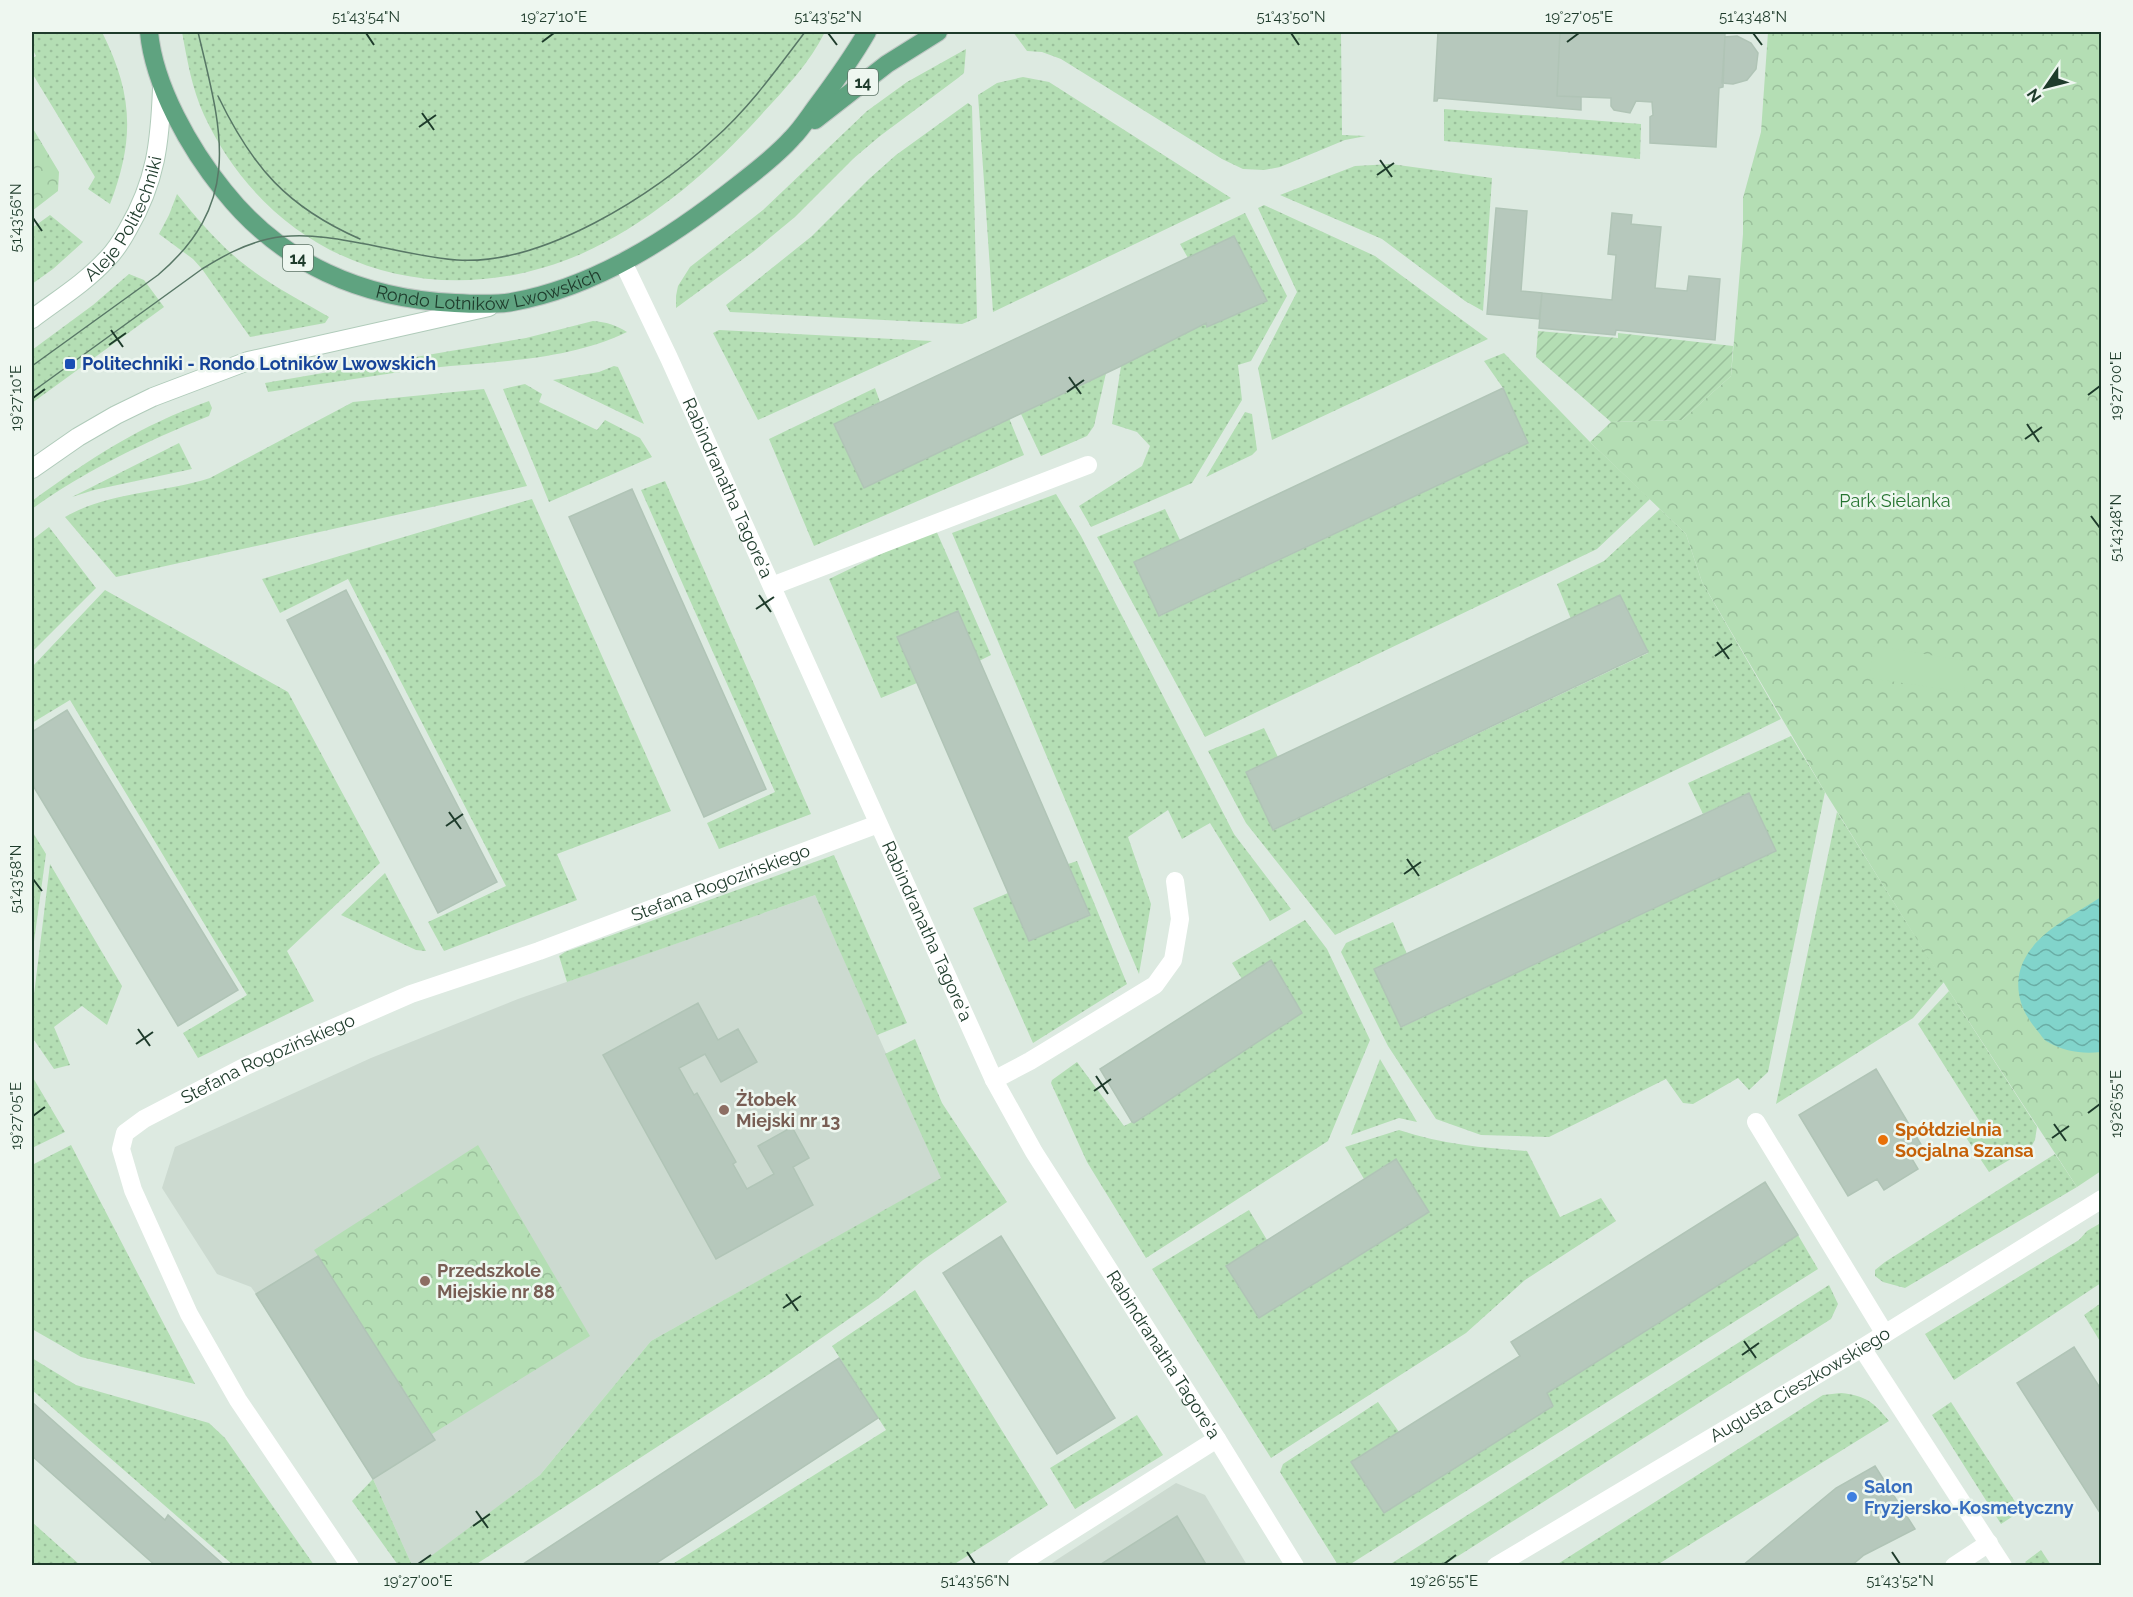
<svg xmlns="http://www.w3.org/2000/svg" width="2133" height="1597" font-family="Raleway,sans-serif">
	<defs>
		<pattern id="grass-dots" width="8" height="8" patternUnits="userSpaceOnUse" patternTransform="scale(1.5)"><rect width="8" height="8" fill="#b4deb4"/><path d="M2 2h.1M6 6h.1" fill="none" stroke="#9abf9b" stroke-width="1.8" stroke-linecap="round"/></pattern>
		<pattern id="park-crowns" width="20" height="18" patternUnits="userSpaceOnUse" patternTransform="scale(1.5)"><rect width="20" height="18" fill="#b4deb4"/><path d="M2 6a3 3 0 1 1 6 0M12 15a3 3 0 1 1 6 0" fill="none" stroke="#9abf9b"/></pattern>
		<pattern id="garden-furrows" width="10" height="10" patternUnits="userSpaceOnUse" patternTransform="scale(1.5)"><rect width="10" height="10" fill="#b4deb4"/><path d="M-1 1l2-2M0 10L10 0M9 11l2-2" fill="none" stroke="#9abf9b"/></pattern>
		<pattern id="water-waves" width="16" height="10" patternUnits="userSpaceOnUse" patternTransform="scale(1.5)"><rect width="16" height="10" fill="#81d4cb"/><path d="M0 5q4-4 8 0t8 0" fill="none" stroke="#69ada5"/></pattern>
	</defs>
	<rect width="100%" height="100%" fill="#ddeae1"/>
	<!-- built -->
	<path fill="#ccdad0" d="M815 895 942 1178 651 1341 540 1475 419 1566 412 1565 373 1479 256 1294 251 1287 217 1274 162 1188 175 1147 371 1058 518 999Z
		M1176 1483 1205 1495 1247 1565 1047 1566Z"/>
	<!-- grass -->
	<path fill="url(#grass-dots)" d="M32 32H102C133 94 135 139 110 204L88 189 95 177 32 73V59L36 56 32 48Z
		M182 32H825C807 68 777 97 750 127 703 177 644 226 581 254 432 318 273 263 204 115 192 89 187 59 182 32Z
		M1013 32H1341L1342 135 1366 136 1345 140 1280 167 1264 170 1243 169 1222 159 1061 59 1042 52 1027 51Z
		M966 49 964 73 958 78 880 136 854 158 795 217 754 251 676 308V296L678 286 690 267 763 210 867 111 907 82Z
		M1023 77 1049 82 1231 198 993 312 978 95 997 83Z
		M968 103 972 106 977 318 962 324 730 312 726 305 812 236 869 179 896 155Z
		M1444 109 1641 124 1640 159 1444 141Z
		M1391 164 1492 178 1483 311 1465 301 1382 239 1280 195 1355 166Z
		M177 194C199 221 221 247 249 268 274 287 302 301 329 317L325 323 250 337 202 269 193 259 159 234 169 215Z
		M1264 205 1375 256 1488 339 1272 440 1258 368 1297 292 1258 208Z
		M1245 213 1287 296 1251 361 1238 365 1242 400 1192 483 1091 527 1079 506 1142 466 1150 446 1137 432 1112 424 1121 366 1206 323 1207 327 1267 301 1234 236 1188 258 1180 244Z
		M50 215 83 242 53 269 32 284V228Z
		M129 274 144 280 164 307 32 403V350L93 305Z
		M593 321C606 322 616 325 627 332 567 361 496 361 431 368 376 375 322 384 268 392L265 383 526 338Z
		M719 330 932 341 758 420 713 333Z
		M1504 353 1590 442 1650 499 1597 549 1205 737 1097 537 1165 509 1180 540 1134 562 1160 616 1528 443 1503 388 1484 361Z
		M614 366 618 367 644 424 553 380 599 372Z
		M1106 373 1094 426 1087 436 1041 456 1021 414Z
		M525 384 542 394 539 402 597 430 605 420 640 438 652 457 549 502 503 389Z
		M875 388 880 402 834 424 864 488 1009 418 1024 455 814 546 769 439Z
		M484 389 527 486 116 577 65 517C108 492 163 493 210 478L353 402Z
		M209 401 212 408 209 416C147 441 86 470 32 509V501C91 458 139 426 209 401Z
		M1245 412 1252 414 1257 450 1252 455 1206 477Z
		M179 443 192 469 94 490 72 497Z
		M665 481 811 814 719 849 707 823 775 792 641 490Z
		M1056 494 1081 536 1234 834 1291 909 1270 921 1210 823 1182 839 1168 810 1128 837 1151 904 1139 974 952 533Z
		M532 499 671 811 557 854 577 900 444 951 428 922 506 886 348 579 280 613 262 579Z
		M1660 509 1686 534 1702 582 1781 719 1335 935 1246 823 1208 751 1264 728 1278 757 1246 772 1274 830 1648 653 1620 595 1571 619 1557 584 1604 561Z
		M49 527 96 588 32 652V540Z
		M935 528 991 655 979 661 897 637 917 683 881 698 829 579Z
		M105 590 288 692 380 863 287 951 314 1001 198 1058 183 1033 247 995 70 700 32 723V667Z
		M1791 736 1825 792 1768 1072 1749 1090 1738 1078 1693 1104 1683 1103 1666 1079 1549 1137 1481 1135 1436 1119 1388 1046 1341 952 1346 943 1393 922 1407 954 1402 1027 1776 851 1749 793 1703 814 1688 783Z
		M1837 812 1944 982 1913 1018 1776 1104Z
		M32 831 46 854 32 956Z
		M834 855 907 1023 877 1035 815 895 567 982 559 956 565 952Z
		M1077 861 1127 984 1033 1043 973 908 1008 893 1029 941 1089 916 1068 864Z
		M50 864 122 986 107 1025 82 1006 54 1027 70 1065 54 1069 32 1037V1011Z
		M385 873 426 951 416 950 341 915Z
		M1305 920 1327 949 1370 1040 1328 1141 1146 1258 1087 1162 1051 1083 1052 1080 1077 1062 1124 1126 1132 1122 1302 1013 1271 961 1242 979 1232 963Z
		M1949 991 2037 1127 2035 1140 2031 1147 1989 1172 1963 1133 1980 1122 1918 1024Z
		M915 1039 942 1103 1007 1202 923 1260 879 1298 771 1373 475 1565H419L540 1475 651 1341 941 1178 885 1054Z
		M1380 1059 1417 1122 1399 1118 1351 1135Z
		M32 1076 65 1132 32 1148Z
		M1399 1130C1441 1144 1483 1148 1527 1151L1560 1217 1601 1198 1616 1221 1525 1280 1466 1333 1271 1458 1152 1269 1249 1210 1267 1240 1226 1266 1259 1318 1429 1212 1396 1159 1364 1179 1345 1147Z
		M71 1145 195 1384 81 1357 32 1329V1165Z
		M2055 1154 2077 1187 1905 1288 1883 1282 1875 1276V1270L1885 1262Z
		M2099 1224 2102 1228 2101 1283 1954 1380 1925 1334 2079 1240 2087 1231Z
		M1798 1235 1818 1269 1349 1565H1338L1280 1472 1283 1464 1378 1402 1399 1432 1351 1462 1384 1513 1553 1406 1547 1393Z
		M1829 1285 1838 1304 1831 1319 1444 1565H1389Z
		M915 1290 1048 1505 953 1565H671L886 1430 832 1346Z
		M2101 1303V1343L2084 1315Z
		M32 1358 76 1385 209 1423 225 1438 314 1565H233L32 1390Z
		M1841 1393C1867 1396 1873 1402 1889 1421L1657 1565H1556L1823 1395Z
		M1951 1402 2021 1511 2001 1524 1932 1415Z
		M1137 1415 1163 1455 1075 1509 1050 1468Z
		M373 1479 412 1565H398L352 1501Z
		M32 1522 80 1565H32Z
		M2041 1550 2051 1565H2028L2025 1562Z"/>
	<!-- park -->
	<path fill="url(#park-crowns)" d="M1768 32H2101V1171L2077 1187 1949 991 1825 792 1702 582 1686 534 1590 442 1611 422 1682 420 1731 376 1743 234V198L1761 132Z
		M32 127 59 172 58 191 32 211Z
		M478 1145 590 1336 432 1434 314 1250Z"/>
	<!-- garden -->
	<path fill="url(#garden-furrows)" d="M1538 331 1618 338V333L1733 346 1731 376 1682 420 1611 422 1536 357Z"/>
	<!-- pitch -->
	<path fill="#b4deb4" d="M1874 646 1968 661 1964 692 1869 678Z"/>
	<!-- water -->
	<path fill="url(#water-waves)" d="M2101 897V1052C2083 1054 2065 1052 2048 1042 2043 1040 2040 1033 2036 1029 2016 1005 2011 975 2031 949 2046 928 2080 911 2101 897Z"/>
	<!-- building -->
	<path fill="#b6c8bc" stroke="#b0c4b6" stroke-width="1.5" d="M1438 32H1560L1557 96 1581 97V110L1438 98 1437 101H1434Z
		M1560 32 1725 33 1723 87 1719 88 1716 147 1650 143V117L1653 115 1652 102 1636 101 1630 113 1614 110 1611 106V98L1557 96Z
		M1737 36 1751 43 1758 53 1756 69 1747 80 1733 84 1722 83 1725 37Z
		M1496 208 1527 211 1521 291 1542 293 1539 319 1487 314Z
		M1612 213 1632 215 1631 224 1661 227 1655 288 1687 291 1689 276 1720 279 1715 340 1616 330 1615 335 1539 328 1542 293 1612 300 1616 255 1608 254Z
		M1234 236 1267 301 1207 327 1206 323 1121 366 864 488 834 424Z
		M1503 388 1528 443 1159 616 1134 562Z
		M632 489 766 789 704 817 569 517Z
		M346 590 497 882 438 913 287 620Z
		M1620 595 1648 652 1273 830 1246 772Z
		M958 611 1090 915 1029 941 897 637Z
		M67 710 238 990 178 1026 32 784V732Z
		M1749 793 1776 851 1401 1027 1374 969Z
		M1271 960 1302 1013 1134 1123 1132 1122 1100 1069Z
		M698 1003 718 1040 738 1029 757 1062 721 1082 705 1054 679 1068 694 1095 697 1093 736 1162 733 1164 747 1189 774 1174 758 1146 792 1127 809 1158 793 1167 813 1205 716 1259 603 1055Z
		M1876 1069 1922 1146 1909 1154 1918 1169 1884 1190 1877 1179 1848 1196 1799 1115Z
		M1396 1159 1429 1212 1259 1318 1226 1266Z
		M1765 1182 1798 1235 1547 1393 1553 1406 1384 1513 1351 1462 1520 1356 1511 1342Z
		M1001 1236 1115 1418 1057 1454 943 1273Z
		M318 1256 435 1440 373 1479 256 1294Z
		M2074 1347 2102 1391V1516L2017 1383Z
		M839 1358 878 1418 652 1566H520Z
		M32 1402 165 1520 168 1515 225 1566H156L32 1456Z
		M1875 1466 1915 1529 1864 1555 1851 1566H1742L1836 1488Z
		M1177 1516 1207 1566H1098Z"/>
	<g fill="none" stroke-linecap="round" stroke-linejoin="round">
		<defs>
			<g id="secondary">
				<path id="s4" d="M32 319C57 300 85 283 107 259 116 250 122 240 128 229 156 181 160 142 162 88"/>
				<path d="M32 469 78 437 116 415 153 397 248 361 489 307"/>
			</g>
			<g id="primary">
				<path id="s5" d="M149 32C154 86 190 149 224 191 282 264 363 299 455 303 473 304 494 305 512 302 596 287 672 237 738 185 756 171 776 156 792 138 801 129 808 118 816 107 834 83 852 58 867 32"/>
				<path d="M815 120 887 64 938 32"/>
			</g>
		</defs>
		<!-- secondary casing -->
		<use href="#secondary" stroke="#b0cbba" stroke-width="20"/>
		<!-- primary casing -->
		<use href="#primary" stroke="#c0c8c4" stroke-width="20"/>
		<!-- service -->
		<path stroke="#fff" stroke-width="18" d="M772 586 1088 465
			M994 1080 1030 1061 1155 985 1173 960 1180 919 1175 881
			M1756 1122 1885 1334
			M1016 1566 1217 1439
			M1954 1566 1989 1543"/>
		<!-- minor -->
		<g stroke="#fff" stroke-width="18">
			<path id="s1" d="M623 262 669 358 994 1080 1034 1152 1217 1439 1295 1566"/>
			<path d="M1862 1348 2003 1566"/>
			<path id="s2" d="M350 1566 238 1400 189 1314 133 1190 121 1149 125 1133 144 1119 246 1066 411 994 539 951 878 824"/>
			<path id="s3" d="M1496 1566 1862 1348 2102 1199"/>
		</g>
		<!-- secondary -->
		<use href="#secondary" stroke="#fff" stroke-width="18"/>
		<!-- primary -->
		<use href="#primary" stroke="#5fa380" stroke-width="18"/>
		<!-- tram -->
		<path stroke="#587766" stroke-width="1.5" d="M218 96C252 167 287 207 360 239
			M32 366 158 275C245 201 221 129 198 32
			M32 392 202 269C223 256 243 245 268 239 325 226 398 256 457 260 542 266 654 195 714 139 749 108 777 69 805 32"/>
	</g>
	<!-- ticks -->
	<path fill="none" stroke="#1e3b2b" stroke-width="2" d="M366 33 374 45M828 33 837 45M1291 33 1299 45M1753 33 1762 45M542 42 554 33M1567 42 1579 33M422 113 434 130M419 127 436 115M1380 160 1392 177M1377 175 1394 163M33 218 42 231M111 330 123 347M109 345 126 333M1069 377 1081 394M1067 392 1084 380M2088 395 2100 386M33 398 45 389M2027 424 2039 442M2025 439 2042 427M2091 516 2100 528M759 595 771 612M756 609 774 597M1717 642 1729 659M1715 656 1732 644M449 812 461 829M446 826 463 814M1407 859 1419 876M1404 874 1421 862M33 879 42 891M138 1029 150 1046M136 1044 153 1032M1096 1076 1108 1094M1094 1091 1111 1079M2088 1113 2100 1104M33 1116 45 1107M2054 1124 2066 1141M2052 1138 2069 1126M786 1294 798 1311M783 1308 801 1296M1744 1341 1756 1358M1742 1355 1759 1343M476 1511 488 1528M473 1526 490 1514M967 1552 975 1564M1892 1552 1900 1564M418 1564 431 1555M1444 1564 1456 1555"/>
	<!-- markers -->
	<rect fill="#1a4fb4" stroke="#eef7f0" stroke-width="2" x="64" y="358" width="12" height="12" rx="3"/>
	<g fill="#8d6e63" stroke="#eef7f0" stroke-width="2">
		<circle cx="724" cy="1110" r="6"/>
		<circle cx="425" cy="1281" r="6"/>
	</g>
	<circle fill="#e8710a" stroke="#eef7f0" stroke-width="2" cx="1883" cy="1140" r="6"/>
	<circle fill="#3f7fe0" stroke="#eef7f0" stroke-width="2" cx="1852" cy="1497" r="6"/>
	<g text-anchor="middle" stroke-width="5" stroke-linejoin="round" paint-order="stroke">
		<!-- shield labels -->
		<g fill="#eef7f0" stroke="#5c7366" stroke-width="1.5">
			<rect x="848" y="69" width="30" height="26" rx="4.5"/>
			<rect x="283" y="245" width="30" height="26" rx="4.5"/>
		</g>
		<g font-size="16" font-weight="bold" fill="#1e3b2b">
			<text x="863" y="88">14</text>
			<text x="298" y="264">14</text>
		</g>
		<!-- street labels -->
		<g font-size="18" fill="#1e3b2b" stroke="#eef7f0">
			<text dy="6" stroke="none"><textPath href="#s4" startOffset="140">Aleje Politechniki</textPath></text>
			<text dy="6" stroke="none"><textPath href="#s5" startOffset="478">Rondo Lotników Lwowskich</textPath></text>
			<text dy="6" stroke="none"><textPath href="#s1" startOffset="249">Rabindranatha Tagore'a</textPath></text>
			<text dy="6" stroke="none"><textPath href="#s2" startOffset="1142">Stefana Rogozińskiego</textPath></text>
			<text dy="6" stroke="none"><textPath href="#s1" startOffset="735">Rabindranatha Tagore'a</textPath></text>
			<text dy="6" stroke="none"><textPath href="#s2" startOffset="656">Stefana Rogozińskiego</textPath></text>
			<text dy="6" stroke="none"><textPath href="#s1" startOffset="1221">Rabindranatha Tagore'a</textPath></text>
			<text dy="6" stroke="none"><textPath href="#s3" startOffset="354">Augusta Cieszkowskiego</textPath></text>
		</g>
		<!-- transit labels -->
		<g font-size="18" font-weight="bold" fill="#164399" stroke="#eef7f0" text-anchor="start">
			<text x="82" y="370">Politechniki - Rondo Lotników Lwowskich</text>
		</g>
		<!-- park labels -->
		<g font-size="18" fill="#267430" stroke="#eef7f0">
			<text x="1895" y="507">Park Sielanka</text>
		</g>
		<!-- education labels -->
		<g font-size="18" font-weight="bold" fill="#785e54" stroke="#eef7f0" text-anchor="start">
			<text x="736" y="1106">Żłobek<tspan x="736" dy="21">Miejski nr 13</tspan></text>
			<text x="437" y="1277">Przedszkole<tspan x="437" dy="21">Miejskie nr 88</tspan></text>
		</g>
		<!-- food labels -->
		<g font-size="18" font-weight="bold" fill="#c56008" stroke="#eef7f0" text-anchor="start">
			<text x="1895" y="1136">Spółdzielnia<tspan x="1895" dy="21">Socjalna Szansa</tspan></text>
		</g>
		<!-- shop labels -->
		<g font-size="18" font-weight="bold" fill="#366cbe" stroke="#eef7f0" text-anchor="start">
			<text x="1864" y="1493">Salon<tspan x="1864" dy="21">Fryzjersko-Kosmetyczny</tspan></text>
		</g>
	</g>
	<!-- border -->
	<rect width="2133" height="1597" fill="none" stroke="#eef7f0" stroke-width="66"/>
	<!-- north arrow -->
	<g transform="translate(2046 87) rotate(235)" stroke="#eef7f0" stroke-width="4.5" paint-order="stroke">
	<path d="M0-4.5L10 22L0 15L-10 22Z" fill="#1e3b2b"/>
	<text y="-9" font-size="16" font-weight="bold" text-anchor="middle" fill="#1e3b2b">N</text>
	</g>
	<rect x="33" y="33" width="2067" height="1531" fill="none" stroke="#1e3b2b" stroke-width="2"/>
	<g font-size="15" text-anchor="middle" fill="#1e3b2b">
		<text x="366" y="22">51°43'54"N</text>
		<text x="554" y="22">19°27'10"E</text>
		<text x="828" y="22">51°43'52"N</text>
		<text x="1291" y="22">51°43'50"N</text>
		<text x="1579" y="22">19°27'05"E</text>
		<text x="1753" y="22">51°43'48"N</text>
		<text transform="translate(16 218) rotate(-90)" y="5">51°43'56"N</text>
		<text transform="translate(2116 386) rotate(-90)" y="5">19°27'00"E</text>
		<text transform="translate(16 398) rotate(-90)" y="5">19°27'10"E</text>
		<text transform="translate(2116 528) rotate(-90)" y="5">51°43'48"N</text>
		<text transform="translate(16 879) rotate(-90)" y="5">51°43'58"N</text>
		<text transform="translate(2116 1104) rotate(-90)" y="5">19°26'55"E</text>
		<text transform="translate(16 1116) rotate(-90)" y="5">19°27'05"E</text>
		<text x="418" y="1586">19°27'00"E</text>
		<text x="975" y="1586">51°43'56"N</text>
		<text x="1444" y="1586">19°26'55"E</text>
		<text x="1900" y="1586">51°43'52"N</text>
	</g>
</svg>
